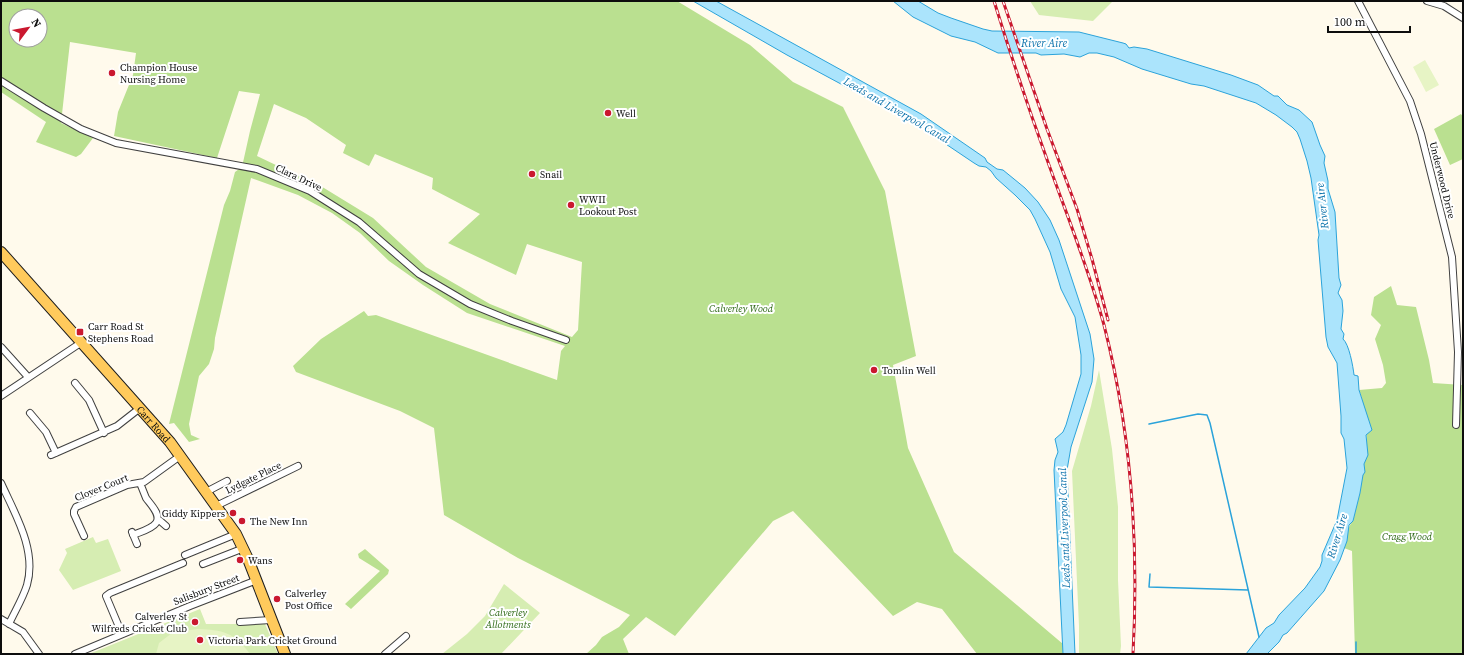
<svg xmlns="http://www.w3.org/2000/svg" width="1464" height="655" font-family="'Source Serif 4',serif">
	<rect width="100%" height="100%" fill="#fffaec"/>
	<!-- green -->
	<path fill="#d6edb2" d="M1030 1H1113L1093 21 1039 15Z
		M1099 370 1112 449 1118 507V580L1121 646 1120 654H1079V626L1072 471 1091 406Z
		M93 537 96 543 108 539 121 571 73 590 59 570 67 553 65 549Z
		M504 584 540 613 501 654H442L467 634 485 616Z
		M200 609 206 624H265L278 654H89Z"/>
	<!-- forest -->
	<path fill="#bae090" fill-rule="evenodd" d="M1 1H677L750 45 793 82 843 107 885 191 916 356 893 365 908 448 954 552 1063 644V654H977L942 609 917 602 893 616 793 511 773 521 675 636 646 617 623 639 629 654H586L596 645 602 637 619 627 630 615 518 558 444 515 434 428 400 411 296 372 293 366 321 339 364 311 368 316 376 315 557 380 561 351 565 346 467 313 423 285 389 261 360 233 332 213 298 195 251 178 215 338 214 349 209 364 199 376 189 424 191 435 200 439 189 442 174 423 169 424 224 205 230 191 235 172 242 167 250 131 260 94 239 91 217 158 114 136 118 112 133 75 136 53 70 42 61 123 93 138 81 154 76 157 36 142 46 122 1 92ZM16 16H40V40H16ZM274 104 306 118 346 145 343 153 369 166 375 154 433 178 432 189 480 214 448 243 516 275 527 244 582 262 578 330 572 337 490 304 426 267 373 218 324 188 257 156Z
		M1461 114 1463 117V159L1450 165 1434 129Z
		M1391 286 1397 305 1416 307 1429 360 1433 383 1463 385V654H1355L1352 551 1344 548C1348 539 1346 528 1353 521L1360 493 1364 464C1369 454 1366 419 1364 408 1363 402 1361 395 1359 390L1382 388 1386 383 1383 365 1375 339 1381 325 1371 315 1374 297Z
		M365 549 389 570 388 574 351 609 345 604 380 571 359 558 358 554Z"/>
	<!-- pitch -->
	<path fill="#e7f4c5" d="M1425 60 1439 85 1426 92 1413 67Z
		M197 629C223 630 234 632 250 654H156L159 643 172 633Z"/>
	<!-- water -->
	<path fill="#abe4fc" stroke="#2ba3da" d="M693 1H716L921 114 985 158 987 162 997 169 1003 170 1025 188 1038 202 1050 220 1059 240 1090 334 1094 359 1092 382 1071 447 1067 470 1075 654H1063L1054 470 1055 460 1058 452 1055 439 1063 432 1066 425 1081 374V355L1075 317 1061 289 1050 252 1035 219 1030 210 1015 195 996 178 991 171 986 167 979 166 974 163 919 126 787 55Z
		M893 1H918L938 13 951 18 983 29 992 31 1079 32 1123 43 1126 44 1129 48 1134 47 1147 49 1231 75 1258 85 1274 96H1278L1287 105 1299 110 1312 122 1320 145 1325 156 1324 163 1328 181V189L1335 212 1339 278 1341 285 1338 293 1342 300 1343 311 1341 329 1344 334 1343 339C1349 344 1353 366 1354 375L1358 376 1359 390 1372 430 1366 435 1368 455 1364 464 1365 472 1363 475 1360 493 1353 521 1349 525 1347 541 1340 560 1324 591 1287 633 1283 635 1279 642 1267 654H1246L1266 628 1274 623 1279 615 1305 588 1320 567 1322 561V555L1337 520 1347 468 1344 439 1341 433V416L1337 363 1328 347 1326 337 1318 240 1319 235 1311 178 1307 161 1300 139 1297 132 1292 127 1276 115 1256 103 1204 86 1191 84 1142 69 1114 57 1097 53H1089L1080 57 1064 54 1041 55 1036 53H998L975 42 951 36 913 17Z"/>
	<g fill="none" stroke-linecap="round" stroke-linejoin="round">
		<!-- stream -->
		<path stroke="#2ba3da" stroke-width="1.5" d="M1149 424 1198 414 1207 415 1210 423 1259 637
			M1150 574 1149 587 1248 590
			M1356 654V642"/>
		<defs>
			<path id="street" d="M1358 1 1410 101 1421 134 1452 257 1458 352 1456 425
				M1427 1 1444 6 1463 18
				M1 81 44 108 81 129 116 143 257 169 310 191 359 222 419 274 470 304 512 321 566 340
				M1 347 28 377
				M75 383 89 400 104 433
				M1 396 82 342
				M30 413 46 432 56 453
				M51 455 117 426 140 408
				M1 483C15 514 37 550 27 585 23 598 15 611 9 624
				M206 492 227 481
				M216 506 298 466
				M158 519 166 526
				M132 532 137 544
				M133 535C140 532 152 529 156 523 162 515 150 504 146 498 144 493 142 488 140 483
				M84 536 74 514V511L76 507 127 485 144 482 180 456
				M185 555 236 534
				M203 564 244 548
				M1 619 23 632 39 654
				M240 622 271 620
				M122 634 106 596 110 593 183 563
				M75 654 190 606 257 580
				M385 654 406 636"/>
			<g id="primary">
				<path id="s1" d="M1 252 170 442 236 534 248 559 285 654"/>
			</g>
		</defs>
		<!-- street casing -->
		<use href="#street" stroke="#404040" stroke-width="8"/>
		<!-- primary casing -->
		<use href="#primary" stroke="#1e1e1e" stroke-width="12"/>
		<!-- street -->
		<use href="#street" stroke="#fff" stroke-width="6"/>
		<!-- primary -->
		<use href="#primary" stroke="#ffca5c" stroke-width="10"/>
		<defs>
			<path id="rail" d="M994 1C1011 56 1029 110 1049 165 1068 218 1089 270 1104 325 1131 431 1139 544 1133 654
				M1003 1 1047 129 1077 209 1092 259 1108 320"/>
		</defs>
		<!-- rail casing -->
		<use href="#rail" stroke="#ca182f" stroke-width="3"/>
		<!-- rail -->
		<use href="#rail" stroke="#fff" stroke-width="1.5" stroke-dasharray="4.5" stroke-linecap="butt"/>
	</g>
	<!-- markers -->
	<g fill="#ca182f" stroke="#fff" stroke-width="1.5">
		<circle cx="112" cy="73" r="4"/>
		<circle cx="608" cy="113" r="4"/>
		<circle cx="532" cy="174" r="4"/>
		<circle cx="571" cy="205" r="4"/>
		<rect x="76" y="328" width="8" height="8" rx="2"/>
		<circle cx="874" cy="370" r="4"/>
		<circle cx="233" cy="513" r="4"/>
		<circle cx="242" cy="521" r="4"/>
		<circle cx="240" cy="560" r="4"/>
		<circle cx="277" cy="599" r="4"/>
		<circle cx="195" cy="622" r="4"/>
		<circle cx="200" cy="640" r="4"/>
	</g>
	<g text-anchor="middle" stroke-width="4" stroke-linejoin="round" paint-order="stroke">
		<!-- poi labels -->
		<g font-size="10" fill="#0d0d0d" stroke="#fff" text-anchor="start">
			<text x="120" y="71">Champion House<tspan x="120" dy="12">Nursing Home</tspan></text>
			<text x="616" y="117">Well</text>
			<text x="540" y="178">Snail</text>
			<text x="579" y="203">WWII<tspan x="579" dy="12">Lookout Post</tspan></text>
			<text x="88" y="330">Carr Road St<tspan x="88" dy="12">Stephens Road</tspan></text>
			<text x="882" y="374">Tomlin Well</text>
			<text x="225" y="517" text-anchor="end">Giddy Kippers</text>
			<text x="250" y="525">The New Inn</text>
			<text x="248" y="564">Wans</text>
			<text x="285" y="597">Calverley<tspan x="285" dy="12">Post Office</tspan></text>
			<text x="187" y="620" text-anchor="end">Calverley St<tspan x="187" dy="12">Wilfreds Cricket Club</tspan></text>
			<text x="208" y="644">Victoria Park Cricket Ground</text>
		</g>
		<!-- street labels -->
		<g font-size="10" fill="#0d0d0d" stroke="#fff">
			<text transform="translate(299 177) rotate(25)" y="4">Clara Drive</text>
			<text transform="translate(1443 180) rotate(76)" y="4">Underwood Drive</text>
			<text dy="4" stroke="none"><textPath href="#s1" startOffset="230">Carr Road</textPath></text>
			<text transform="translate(253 477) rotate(-26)" y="4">Lydgate Place</text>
			<text transform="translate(101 487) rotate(-22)" y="4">Clover Court</text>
			<text transform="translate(206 589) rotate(-21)" y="4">Salisbury Street</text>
		</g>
		<!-- park labels -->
		<g font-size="10" font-style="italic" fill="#2f6a17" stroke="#fff">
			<text x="741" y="312">Calverley Wood</text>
			<text x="1407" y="540">Cragg Wood</text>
			<text x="508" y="616">Calverley<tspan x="508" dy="12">Allotments</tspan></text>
		</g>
		<!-- water labels -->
		<g font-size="11" font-style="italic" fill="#0a71aa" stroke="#fff">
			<text x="1044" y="47">River Aire</text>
			<text transform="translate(897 110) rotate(30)" y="4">Leeds and Liverpool Canal</text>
			<text transform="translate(1322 206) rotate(-96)" y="4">River Aire</text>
			<text transform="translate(1064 528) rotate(-92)" y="4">Leeds and Liverpool Canal</text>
			<text transform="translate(1337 536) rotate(-73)" y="4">River Aire</text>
		</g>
	</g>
	<!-- border -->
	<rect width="1464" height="655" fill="none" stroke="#0d0d0d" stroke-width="4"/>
	<!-- north arrow -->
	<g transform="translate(28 28) rotate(58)"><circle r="19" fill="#ffffff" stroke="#9e9e9e"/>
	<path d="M0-3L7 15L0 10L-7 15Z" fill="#ca182f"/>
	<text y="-6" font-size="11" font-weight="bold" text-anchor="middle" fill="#0d0d0d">N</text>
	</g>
	<!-- scale -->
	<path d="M1328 26v6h82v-6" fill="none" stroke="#0d0d0d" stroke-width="2"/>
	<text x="1334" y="26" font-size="12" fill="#0d0d0d" stroke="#ffffff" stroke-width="3" paint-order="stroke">100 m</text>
</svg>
